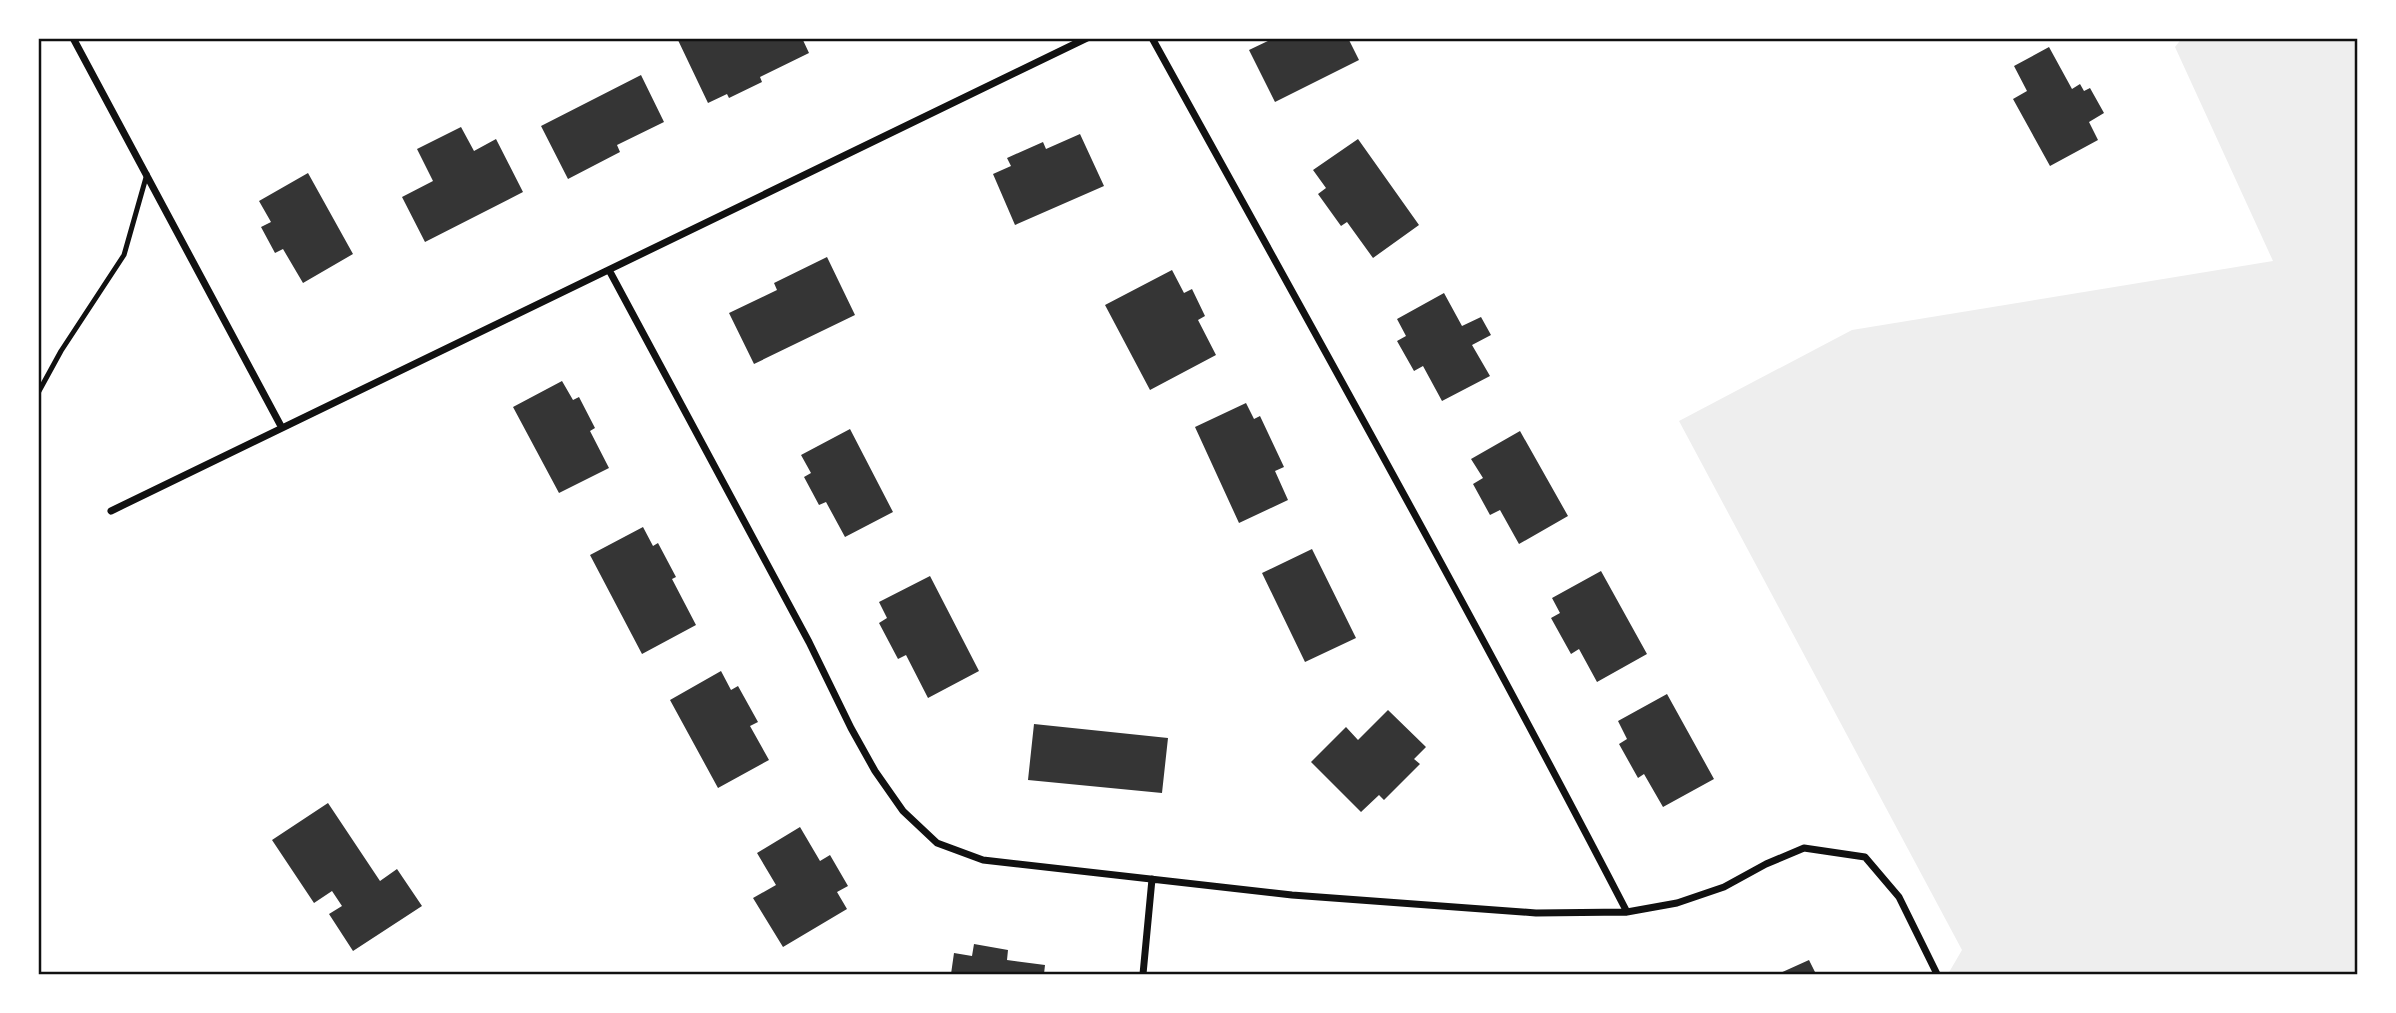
<svg xmlns="http://www.w3.org/2000/svg" width="2396" height="1013" font-family="'Varela Round',sans-serif">
	<rect width="100%" height="100%" fill="#fff"/>
	<!-- green -->
	<path fill="#eee" d="M2182 38 2357 39V974H1948L1962 950 1679 421 1852 330 2273 261 2175 47Z"/>
	<!-- building -->
	<path fill="#353535" d="M677 38H802L809 53 760 77 762 82 729 98 727 94 708 103Z
		M1274 38H1348L1359 60 1275 102 1249 50Z
		M2049 47 2072 89 2080 84 2084 91 2090 88 2104 113 2089 122 2098 140 2050 166 2013 99 2027 91 2014 66Z
		M641 75 664 122 617 145 620 152 568 179 541 126Z
		M461 127 474 151 496 139 523 192 425 242 402 197 433 181 417 149Z
		M1080 134 1104 186 1015 225 993 174 1011 166 1007 158 1043 142 1046 149Z
		M1358 139 1419 225 1373 258 1347 222 1341 226 1318 194 1326 188 1313 170Z
		M308 173 353 254 303 283 283 249 275 253 261 227 271 222 259 201Z
		M827 257 855 315 754 364 729 313 777 290 774 283Z
		M1172 270 1184 293 1192 289 1205 316 1198 320 1216 355 1150 390 1105 305Z
		M1444 293 1462 326 1481 317 1491 335 1472 345 1490 376 1442 401 1423 366 1414 371 1397 341 1406 336 1397 319Z
		M562 381 573 400 579 397 595 428 590 431 609 468 559 493 513 407Z
		M1246 403 1254 419 1260 416 1284 467 1275 471 1288 500 1239 523 1195 427Z
		M850 429 893 512 845 537 826 502 819 505 804 477 811 473 801 455Z
		M1520 431 1568 516 1519 544 1500 510 1490 515 1473 484 1483 478 1471 459Z
		M643 527 653 546 658 543 676 577 672 579 696 625 642 654 590 555Z
		M1312 549 1356 638 1305 662 1262 573Z
		M1601 571 1647 654 1597 682 1579 649 1571 654 1551 618 1560 613 1552 598Z
		M930 576 979 671 928 698 906 655 898 659 879 623 887 618 879 602Z
		M721 671 731 690 738 686 758 722 750 726 769 760 718 788 670 700Z
		M1667 694 1714 779 1663 807 1644 774 1638 778 1619 744 1627 739 1618 721Z
		M1388 710 1426 747 1414 759 1420 764 1384 800 1379 795 1361 812 1311 762 1346 727 1358 740Z
		M1034 724 1168 738 1162 793 1028 780Z
		M328 803 380 881 397 869 422 906 353 951 329 914 342 906 332 891 314 903 272 840Z
		M800 827 820 861 830 855 848 886 837 892 847 909 783 947 753 898 776 885 757 853Z
		M974 944 1008 950 1007 960 1045 965 1044 974H951L954 953 972 956Z
		M1809 960 1816 974H1778Z"/>
	<g fill="none" stroke-linecap="round" stroke-linejoin="round">
		<!-- service -->
		<path stroke="#111" stroke-width="5" d="M38 393 61 351 124 255 147 174"/>
		<!-- minor -->
		<path stroke="#111" stroke-width="7" d="M73 38 282 428
			M1152 38C1312 328 1474 617 1627 912
			M609 270 809 642 851 728 875 771 903 811 937 843 983 860 1292 895 1536 913 1627 912 1677 903 1724 887 1766 864 1804 848 1865 857 1899 897 1937 974
			M111 511 1087 38
			M1143 974 1152 879"/>
	</g>
	<!-- border -->
	<rect width="2396" height="1013" fill="none" stroke="#ffffff" stroke-width="80"/>
	<rect x="40" y="40" width="2316" height="933" fill="none" stroke="#111" stroke-width="2.5"/>
</svg>
